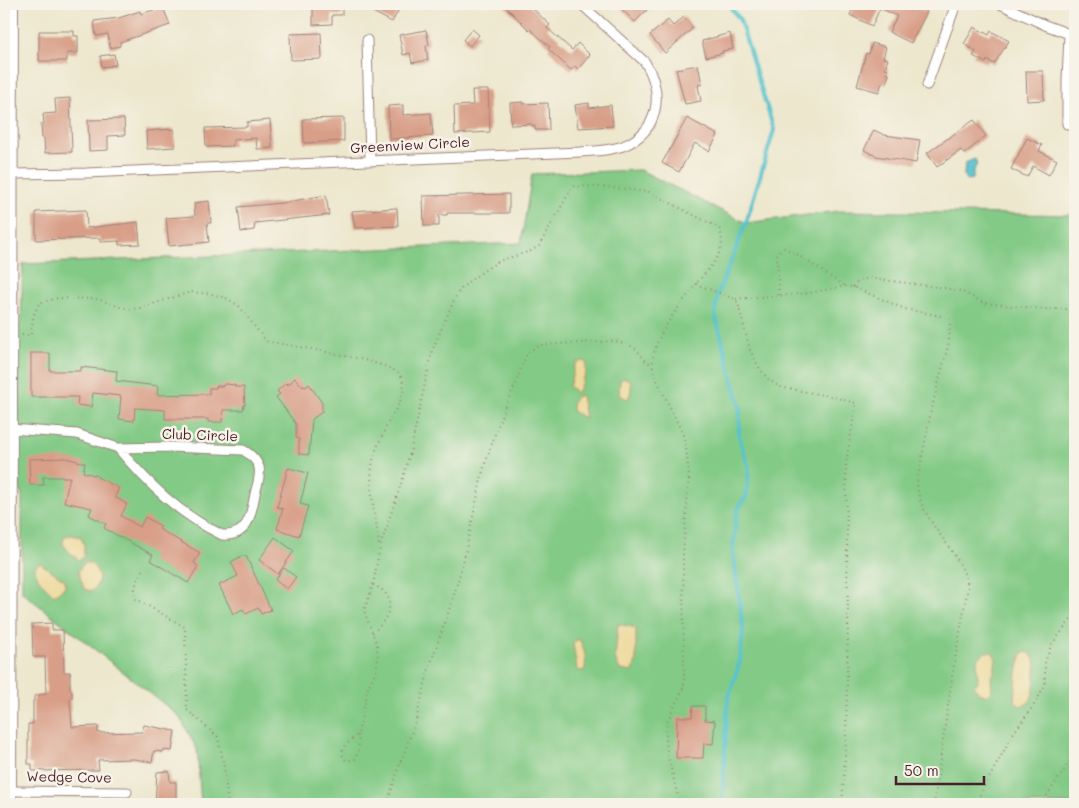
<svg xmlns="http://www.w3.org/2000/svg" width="1079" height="808" font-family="Mali,sans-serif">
	<rect width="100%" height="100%" fill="#f7f3e8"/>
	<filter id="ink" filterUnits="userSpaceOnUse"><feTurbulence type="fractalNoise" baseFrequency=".02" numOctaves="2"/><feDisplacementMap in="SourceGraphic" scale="10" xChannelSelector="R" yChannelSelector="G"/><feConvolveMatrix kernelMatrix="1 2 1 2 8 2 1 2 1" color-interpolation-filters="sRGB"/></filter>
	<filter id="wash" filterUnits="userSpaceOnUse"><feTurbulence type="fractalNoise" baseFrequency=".0096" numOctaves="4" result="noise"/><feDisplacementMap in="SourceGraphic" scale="20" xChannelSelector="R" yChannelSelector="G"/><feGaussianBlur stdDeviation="1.12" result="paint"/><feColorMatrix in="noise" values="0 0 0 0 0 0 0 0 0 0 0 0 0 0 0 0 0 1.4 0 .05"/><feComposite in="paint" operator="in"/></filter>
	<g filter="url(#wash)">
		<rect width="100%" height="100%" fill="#ede7cd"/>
		<!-- green -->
		<path fill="#83ca86" stroke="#667458" d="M640 170 746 223 839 211 1075 215V804H201L197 749 179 716 22 592V498L11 429V334L21 322 23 264 521 243 532 174Z"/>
		<!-- sand -->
		<path fill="#eeda9e" stroke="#9c7c64" d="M586 361V372L577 393 569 386C573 378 572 368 577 362Z
			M625 378 630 380C632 388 631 392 628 399L619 395 620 380Z
			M581 395 585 418 572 411C572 403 572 397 581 395Z
			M72 535 81 537 84 545V557L79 560 70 553 63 544 64 536Z
			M40 563 65 580V587L54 595C46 587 34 578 35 566Z
			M84 563H91C100 572 102 581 92 591L84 589 78 571Z
			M618 624 636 628V660L633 672 620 670 615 659Z
			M576 640H580C584 651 588 659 584 671L577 670 573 644Z
			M985 652H992L996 658 994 673 991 676 992 690 987 696 978 692 974 686 978 682 977 660Z
			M1023 652 1030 653 1036 663C1034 673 1036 697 1028 703 1028 704 1021 706 1020 706L1015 701C1016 685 1016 667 1023 652Z"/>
		<!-- water -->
		<path fill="#56c3ce" stroke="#50717c" d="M975 159 977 164 973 172V179L966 180 964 175 965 163Z"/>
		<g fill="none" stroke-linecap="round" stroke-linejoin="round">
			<!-- stream -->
			<path stroke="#56c3ce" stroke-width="4" d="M722 804 728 699 740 661 743 630 733 550 736 517 740 505 746 497 749 469 739 436 740 407 715 314 718 293 746 223 774 130 740 20 728 4"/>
		</g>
		<g id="blocks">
			<!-- building -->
			<path fill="#d89e87" d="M313 4H342V15H332V24L313 25Z
				M375 4H402L392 22 371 11Z
				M503 4H528L550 25 547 28 572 50 578 43 590 55 578 69 575 66 571 70 548 49 550 47 530 29 529 30Z
				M616 4H653L635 22Z
				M855 4H911L927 12 911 43 889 32 897 16 880 8 872 26 850 15Z
				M163 7 170 25 120 42V46L110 48 108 34 96 36 94 21 119 18 140 11 141 14Z
				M684 17 693 28 665 53 650 35 668 20 673 26Z
				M974 27 989 35 991 31 1009 41 994 64 987 60 986 63 973 56 976 51 964 44Z
				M472 29 479 35 470 46 463 40Z
				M426 30 429 45 426 46 428 60 412 63 410 53 403 55 399 35Z
				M39 31H74V36H78V53H67V61H39Z
				M321 33 322 59 291 60 290 34Z
				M730 33 733 49 722 51 723 53 706 57 702 41Z
				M872 43 886 47 883 58 888 59 885 68 888 69 886 73 889 74 886 84 882 83 879 92 857 86 866 53 869 54Z
				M114 54 116 65 102 67 100 56Z
				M698 65 702 84 698 85 701 101 685 104 676 69Z
				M1026 71H1043L1044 100 1027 101Z
				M472 90H488L490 132 455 134 454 106 473 105Z
				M70 98 72 152 45 153 44 138H42L41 124H44L43 114 56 113 55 99Z
				M523 102V104L548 103 549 130H535V126H532V124L511 125 510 103Z
				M589 103V108L611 105 613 126 578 128 575 105Z
				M403 105V115L431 113 433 136 389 139 388 106Z
				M344 118V141L304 143 303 119Z
				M687 118 718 135 709 151 695 143 679 172 662 163Z
				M124 119 125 135 108 136V150L89 151 88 120Z
				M270 120 272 148 257 149 256 138 233 140V146L206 147 205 128 247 127V122Z
				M974 120 986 136 964 154 961 150 937 167 927 153Z
				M174 129 175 147 147 149 146 131Z
				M874 130 884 135 920 140 916 163 876 156 864 150Z
				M1027 138 1042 145 1039 151 1057 160 1049 175 1033 166 1027 177 1011 169Z
				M509 194V213H447V215H439V226H424L423 196Z
				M326 195 329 215 255 223 254 230 241 232 238 207 282 203Z
				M209 201 211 223H207L209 242 169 246 166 218 195 216 194 203Z
				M397 208 398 226 355 228 352 211Z
				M86 210 87 228 138 222 140 244 119 245V241L100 242V238L36 240V212Z
				M31 353H50V371H81V367L117 371 116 381 158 386 157 395 209 394V388H216V386H222L225 384 235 385V387H244L245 405H244L243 410H223L222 422H208V419H165V410L135 408 134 421 119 419 121 396 93 393 91 407 77 405 78 397H31Z
				M295 378 303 387 304 386 306 387 309 384 322 403V412L312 419 309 455 299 454V439L296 438V424L276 397 280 394 277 391 286 383 288 385Z
				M66 458 85 463 83 472 98 476 97 477 119 488 115 497 127 504 121 516 140 527 145 517 161 526 159 529 200 553 194 563 198 566 188 583 150 560 153 555 104 528 106 524 89 515 92 508 64 502 70 477H43L44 485H30L29 459Z
				M288 468 308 473 300 504 308 506 299 536 277 529 283 509 277 507Z
				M275 537 294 551 278 574 259 560Z
				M242 556H246L271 610 261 614 258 608 246 614 243 609 233 614 219 585 238 576 231 562Z
				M284 568 296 577 287 589 275 580Z
				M52 623V630H63L64 672H70V689L72 692V697L70 700 72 727 98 726V733L142 732 144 725 175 731 172 751 163 750V752L154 751 152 762 134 759 98 760 99 770 32 771V764H28V724H33V701H34V696L46 694 45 657H33L32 624Z
				M693 706H705V720L715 721 713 744 704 743 703 758H676L677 717H692Z
				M169 771 170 782H176V804H155L157 772Z"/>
		</g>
	</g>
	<g filter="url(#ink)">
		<use href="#blocks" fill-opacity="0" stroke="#9c837c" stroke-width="1"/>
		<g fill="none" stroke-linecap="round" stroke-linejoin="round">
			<defs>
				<path id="street" d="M1000 4 1045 25 1075 36
					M367 40 370 161
					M927 85 956 4
					M1067 124V80L1069 34
					M11 174 86 173 580 152C595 151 609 151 623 146 660 131 664 93 645 62L581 4
					M11 429 77 434 118 448
					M169 447 243 450C250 454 256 459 259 467 261 476 257 485 255 494 251 515 248 537 222 535 179 514 148 484 118 448Z
					M10 791 127 792"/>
				<path id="secondary" d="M10 804 12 4"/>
			</defs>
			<!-- street casing -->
			<use href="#street" stroke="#9c837c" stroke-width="11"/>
			<!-- secondary casing -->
			<use href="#secondary" stroke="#9c837c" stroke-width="14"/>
			<!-- path -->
			<path stroke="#9c837c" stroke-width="2" stroke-dasharray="1 4" stroke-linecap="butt" d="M853 287 858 281 868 278 945 288 961 291 984 303 1043 309H1075
				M779 295 777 254 780 250 784 248 792 251 845 286
				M736 299 810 293 846 286 853 287 905 309 947 317 950 322 949 342 931 411 917 483C918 521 962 550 968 587L952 677 934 804
				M22 335H31L33 317 39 303 58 298 98 299 120 307 130 309 140 308 191 292 212 294 226 298 239 306 266 341C288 346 393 360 401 376 409 392 397 406 390 419 385 429 380 440 376 450 365 480 376 514 379 545
				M142 570C138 579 132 589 136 599L185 627 187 710 218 737 224 766 228 804
				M373 585C400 596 389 618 373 633
				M358 735 359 743 356 759 347 761C335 751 349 741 358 735L368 687 376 671 378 659 377 645 364 611 373 585 380 547 403 478 411 449 430 360 434 346 454 300 459 291 468 282 485 270 499 261 531 251 539 246 573 186 605 187 649 192 719 228C729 251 710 266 696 284
				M387 804 400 763 415 724 429 668 452 602 464 559 483 470 504 408 516 383 520 370 527 353 540 345 614 341 627 344 636 349 645 360 652 365
				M680 804 667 753 666 735 667 721 684 687 683 554 689 477 686 447 682 432 654 374C646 343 679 308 696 284L735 299 738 303 750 350 760 369 769 380 780 387 834 397 856 403 846 463 848 620 846 739 842 804
				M975 804 1013 734 1036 702 1045 684V662L1052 644 1075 614
				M1041 804 1075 754"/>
			<!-- street -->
			<use href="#street" stroke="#fff" stroke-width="9"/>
			<!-- secondary -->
			<use href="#secondary" stroke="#fff" stroke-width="12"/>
		</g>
	</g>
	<g text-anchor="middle" stroke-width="5" stroke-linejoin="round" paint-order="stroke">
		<!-- street labels -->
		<g font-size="14" fill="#4a1f2b" stroke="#f7f3e8">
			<text transform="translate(410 145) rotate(-3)" y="5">Greenview Circle</text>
			<text transform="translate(200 435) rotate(2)" y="5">Club Circle</text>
			<text transform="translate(69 777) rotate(1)" y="5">Wedge Cove</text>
		</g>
	</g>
	<!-- margin -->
	<rect width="1079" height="808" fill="none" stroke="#f7f3e8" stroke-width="20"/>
	<!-- scale -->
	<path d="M896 776v8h88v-8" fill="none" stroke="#4a1f2b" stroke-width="2.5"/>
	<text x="904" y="776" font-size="15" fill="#4a1f2b" stroke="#f7f3e8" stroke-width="4" paint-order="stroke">50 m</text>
</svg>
